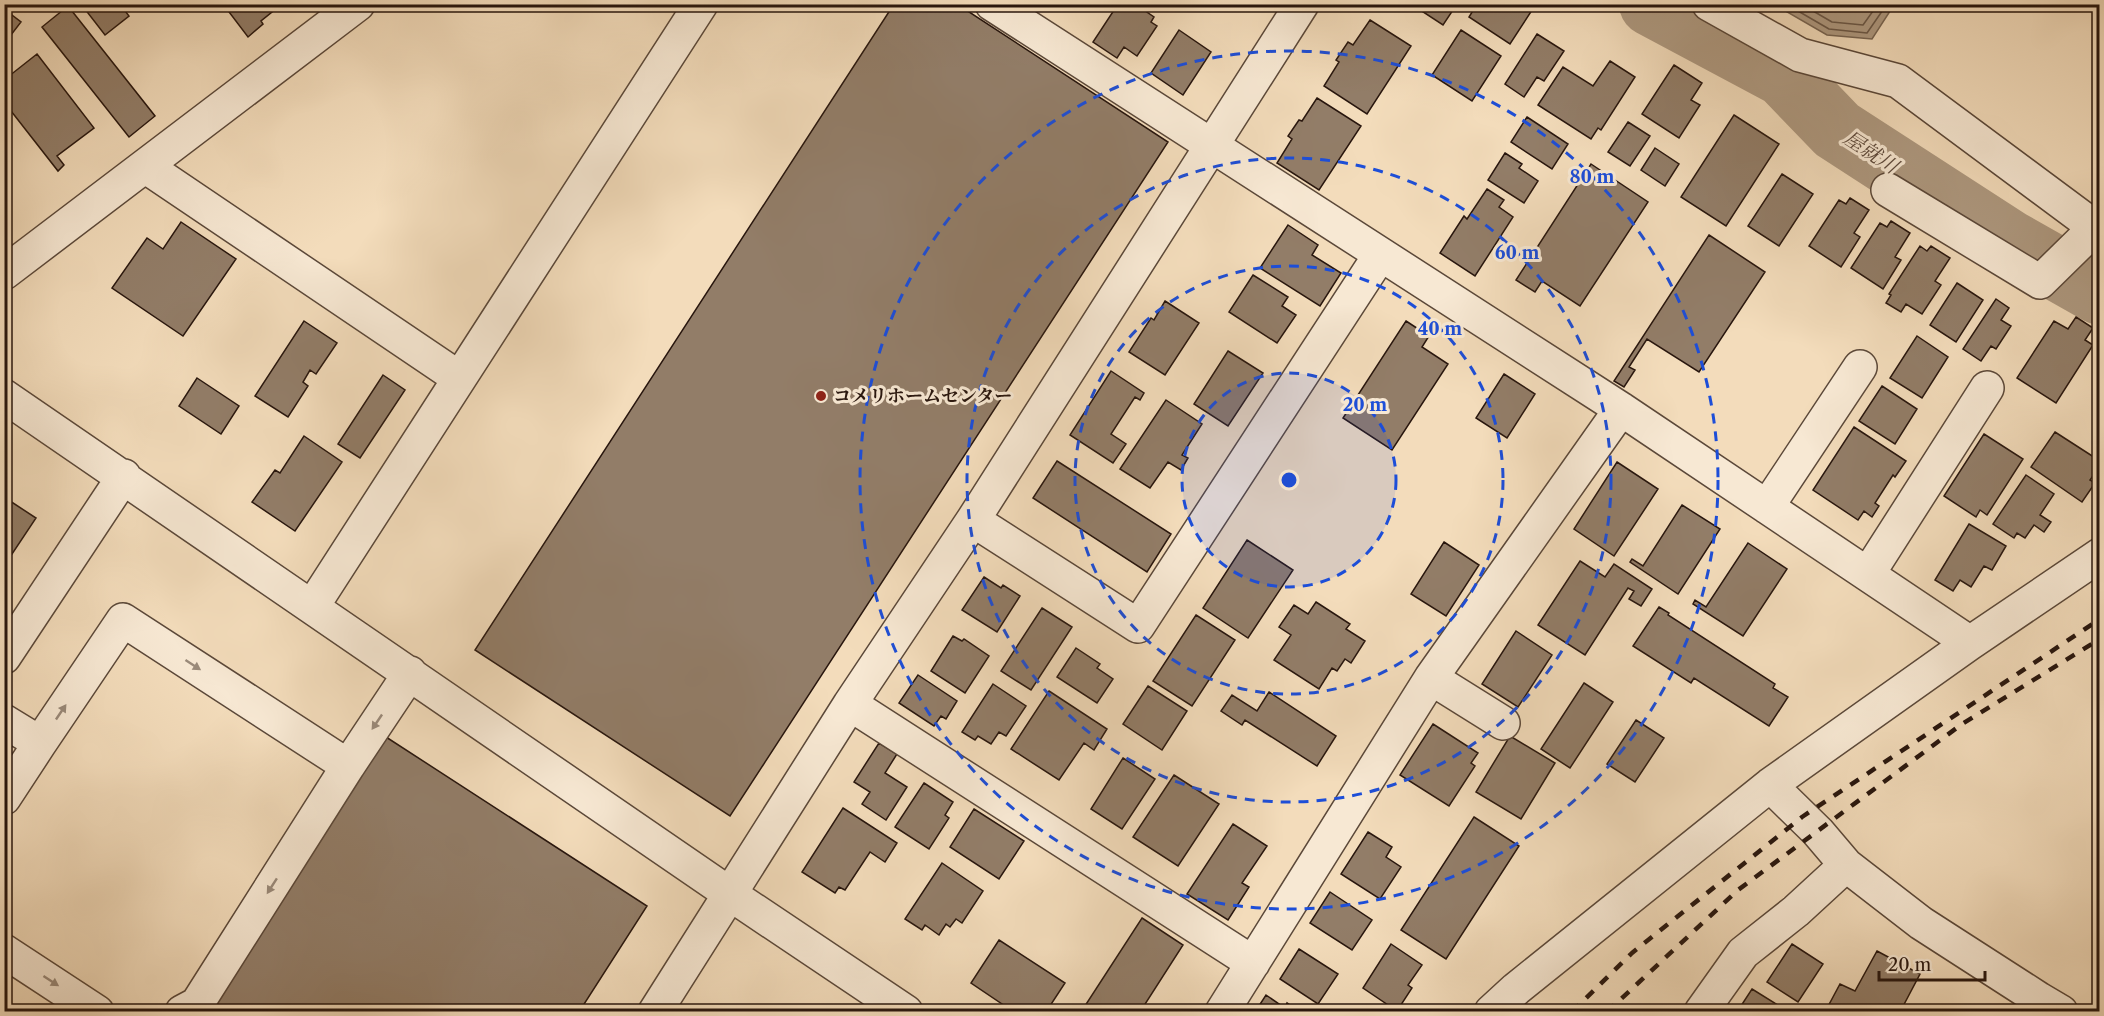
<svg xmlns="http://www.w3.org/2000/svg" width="2104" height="1016" font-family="'Libre Caslon Text','Noto Serif JP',serif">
	<rect width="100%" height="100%" fill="#f3dcbb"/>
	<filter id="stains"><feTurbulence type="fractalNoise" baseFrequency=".00333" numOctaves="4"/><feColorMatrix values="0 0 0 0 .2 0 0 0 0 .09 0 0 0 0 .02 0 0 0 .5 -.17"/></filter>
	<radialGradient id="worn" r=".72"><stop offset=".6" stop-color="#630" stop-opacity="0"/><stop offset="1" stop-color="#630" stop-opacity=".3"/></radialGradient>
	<!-- water -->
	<path fill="#ae9980" stroke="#786552" stroke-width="1.5" d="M1775 5H1894L1872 39 1827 35Z"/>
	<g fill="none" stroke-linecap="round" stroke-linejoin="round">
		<!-- shore -->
		<path stroke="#6b5847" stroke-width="1.5" d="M1786 4 1829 29 1867 33 1887 4
			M1801 4 1832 22 1863 25 1878 4"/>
		<!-- river -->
		<path stroke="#ae9980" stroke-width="64" d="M1651 4 1784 75 1837 130 2010 242 2100 293"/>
	</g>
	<!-- building -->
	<path fill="#927d68" stroke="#28160e" stroke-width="1.5" d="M81 4H120L129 16 105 35Z
		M223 4H282L261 21 263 24 248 37Z
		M894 4H957L1168 142 730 816 475 650Z
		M1118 4H1135L1154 17 1151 22 1157 26 1137 56 1124 47 1117 58 1093 42Z
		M1415 4H1457L1443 25 1414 6Z
		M1477 4H1536L1510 44 1469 17Z
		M68 6 155 116 129 137 42 27Z
		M4 9 21 22 4 44Z
		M1370 20 1411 46 1367 114 1324 86 1339 62 1336 60 1348 42 1353 45Z
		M1179 30 1211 52 1183 95 1151 73Z
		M1461 30 1501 56 1472 101 1432 75Z
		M1537 34 1564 51 1544 81 1537 77 1524 97 1505 84Z
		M37 54 94 128 57 156 64 165 58 171 4 102V80Z
		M1610 61 1635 77 1601 130 1598 128 1591 139 1538 105 1563 67 1593 86Z
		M1674 65 1702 83 1691 100 1700 105 1679 138 1642 114Z
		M1317 98 1361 126 1319 190 1277 163 1292 139 1288 136 1299 120 1302 121Z
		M1734 115 1779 144 1726 226 1681 197Z
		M1527 117 1568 144 1552 169 1511 142Z
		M1628 122 1650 136 1630 166 1608 152Z
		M1655 148 1679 164 1665 186 1641 170Z
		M1505 153 1522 164 1519 168 1538 181 1524 203 1488 180Z
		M1591 164 1648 202 1580 306 1542 281 1535 292 1516 280Z
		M1782 174 1813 194 1779 246 1748 226Z
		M1487 189 1504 200 1499 207 1513 217 1475 276 1440 253 1464 216 1467 219Z
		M1850 198 1869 210 1854 233 1860 237 1841 267 1809 246 1839 200 1846 204Z
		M1891 221 1910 233 1895 257 1901 260 1883 289 1851 268 1880 223 1887 227Z
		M181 222 236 259 183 336 112 288 147 238 163 249Z
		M1288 225 1318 245 1312 255 1341 273 1320 306 1260 268Z
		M1709 235 1765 272 1699 372 1647 339 1629 367 1635 370 1624 387 1614 381Z
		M1920 246 1927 251 1931 246 1950 258 1935 281 1941 285 1922 314 1906 304 1901 312 1886 303 1891 295 1889 294Z
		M1253 275 1288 297 1282 306 1296 315 1277 343 1229 312Z
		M1957 283 1983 300 1956 342 1930 325Z
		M1996 299 2009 308 2001 320 2011 326 1996 349 1991 346 1981 361 1963 349Z
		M1165 301 1199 323 1165 375 1129 352 1151 318 1154 320Z
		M2076 317 2093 328 2085 340 2093 345 2056 403 2017 378 2054 321 2068 329Z
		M304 321 337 343 316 374 310 370 303 382 308 386 288 417 255 396Z
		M1406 321 1429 336 1422 347 1448 364 1392 450 1343 418Z
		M1917 336 1948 357 1922 398 1890 378Z
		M1228 351 1263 373 1228 426 1194 404Z
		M1111 371 1144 393 1140 400 1135 397 1111 434 1126 444 1113 463 1070 435Z
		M1504 374 1535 394 1507 438 1476 418Z
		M383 375 405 390 360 458 338 444Z
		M197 378 239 406 221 434 179 406Z
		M1882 386 1917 409 1895 444 1859 421Z
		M1166 400 1202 424 1182 455 1188 458 1181 470 1168 462 1150 488 1120 469Z
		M1854 427 1906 461 1895 477 1893 475 1875 503 1879 506 1872 517 1864 511 1858 520 1813 490Z
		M2055 432 2100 461V466L2090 480 2095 483 2082 502 2031 467Z
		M1984 434 2023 459 1987 515 1980 510 1976 517 1944 496Z
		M304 436 342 462 295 531 252 502 275 470 280 473Z
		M1057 461 1171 534 1147 572 1033 498Z
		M1617 462 1658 489 1614 556 1574 529Z
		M2026 475 2054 494 2040 515 2051 522 2044 532 2034 525 2025 538 2017 533 2014 538 1993 524Z
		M10 501 36 518 12 554 10 553 4 560V505L6 506Z
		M1682 505 1720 529 1678 594 1630 562 1632 559 1643 566Z
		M1969 524 2006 546 1992 570 1984 566 1971 587 1960 580 1953 591 1935 580Z
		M1247 540 1293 570 1248 638 1203 608Z
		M1444 542 1479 565 1446 616 1411 594Z
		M1748 543 1787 569 1743 636 1693 604 1695 600 1706 607Z
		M1580 561 1605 577 1614 564 1652 589 1641 606 1629 599 1634 591 1628 588 1585 655 1538 625Z
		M984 577 1001 588 1003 585 1020 596 997 632 962 610Z
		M1316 602 1350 624 1346 629 1365 641 1351 663 1345 659 1337 671 1332 668 1319 689 1274 660 1291 635 1279 627 1294 605 1308 614Z
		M1659 607 1669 613 1668 615 1775 684 1773 688 1788 697 1769 726 1694 678 1691 683 1633 646Z
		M1042 608 1072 627 1031 690 1001 671Z
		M1196 615 1235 640 1192 706 1153 681Z
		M1516 631 1552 655 1518 707 1482 684Z
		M953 636 962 641 964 639 989 656 965 693 931 671Z
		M1076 648 1100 664 1097 668 1113 679 1097 703 1057 677Z
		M918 675 957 701 946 719 941 716 934 726 899 703Z
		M1584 683 1613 702 1570 768 1541 749Z
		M993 684 1026 706 1006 736 999 732 991 744 978 736 975 740 962 732Z
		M1148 686 1187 711 1162 750 1123 724Z
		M1049 691 1107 729 1094 750 1084 743 1059 780 1011 749Z
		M1269 692 1336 736 1317 766 1245 720 1242 725 1221 711 1232 695 1257 711Z
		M1636 720 1664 738 1635 782 1607 764Z
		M1433 724 1478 753 1471 763 1475 766 1449 806 1400 775Z
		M1510 736 1555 763 1521 819 1476 792Z
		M386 737 647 906 579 1012H209Z
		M879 743 897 754 885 773 907 787 886 820 862 804 870 792 854 782Z
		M1123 758 1155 779 1122 829 1091 809Z
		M1174 775 1219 804 1178 866 1133 837Z
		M924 783 953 802 945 815 949 818 929 849 895 827Z
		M843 808 897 843 885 862 870 852 845 890 839 887 835 893 802 872Z
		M974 809 1024 841 999 879 950 847Z
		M1474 817 1519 846 1446 959 1401 930Z
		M1233 824 1267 846 1242 883 1249 887 1228 920 1187 894Z
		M1368 832 1392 847 1386 857 1401 867 1380 899 1341 874Z
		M942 863 983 891 962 923 956 919 950 927 946 924 939 935 925 925 922 930 905 919Z
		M1330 892 1372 920 1352 950 1310 923Z
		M1142 918 1183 945 1140 1012H1081Z
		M999 940 1065 983 1046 1012H1014L971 983Z
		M1391 944 1422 965 1408 985 1412 988 1397 1011 1363 988Z
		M1792 944 1823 964 1798 1002 1767 982Z
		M1299 949 1338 974 1318 1004 1280 979Z
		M1877 951 1920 974 1900 1012H1825L1840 984 1855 991Z
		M1752 989 1786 1010V1012H1737Z
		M1266 995 1285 1008 1287 1003 1300 1012H1255Z
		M1360 1006 1368 1011 1371 1007 1378 1012H1356Z"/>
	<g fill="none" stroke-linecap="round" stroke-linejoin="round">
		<defs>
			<path id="minor" d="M992 4 1621 409 1970 643
				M1709 4 1800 55 1898 81 2100 231
				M145 166 459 378
				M1888 190 2040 282 2095 228
				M4 273 358 4
				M4 396 730 894 906 1012
				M1767 507 1860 367
				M973 520 1138 626 1380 255
				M1868 574 1987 388
				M312 607 701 4
				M4 657 124 476
				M1431 678 1503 723
				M850 704 1253 963
				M4 721 40 743 123 620 348 766
				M1770 785 1818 832 1846 865 1921 923 2039 999 2061 1012
				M4 798 40 743
				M4 951 97 1012
				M182 1012 197 1004 348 766 410 673
				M655 1012 850 704 973 520 1302 4
				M1222 1012 1431 678 1621 409
				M1491 1012 1516 989 1770 785 1970 643 2100 555
				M1701 1012 1743 953 1796 911 1846 865"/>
		</defs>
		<!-- minor casing -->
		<use href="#minor" stroke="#5b4839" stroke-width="36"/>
		<!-- minor -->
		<use href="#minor" stroke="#f7e8d3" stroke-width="33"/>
		<!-- rail -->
		<path stroke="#28160e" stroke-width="4.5" stroke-dasharray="10 10" stroke-linecap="butt" d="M1572 1012 1632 953 1802 817 2100 619
			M1607 1012 1738 890 1962 724 2100 639"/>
	</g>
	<!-- one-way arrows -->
	<defs><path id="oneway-solid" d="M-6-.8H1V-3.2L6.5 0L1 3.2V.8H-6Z" transform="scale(1.5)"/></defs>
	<g fill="#9a8a7a">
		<use href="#oneway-solid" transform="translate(193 665) rotate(33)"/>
		<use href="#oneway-solid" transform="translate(61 712) rotate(-56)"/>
		<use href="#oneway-solid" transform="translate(377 722) rotate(124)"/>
		<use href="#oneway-solid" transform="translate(272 886) rotate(123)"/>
		<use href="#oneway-solid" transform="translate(51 981) rotate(33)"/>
	</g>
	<!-- distance rings -->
	<circle cx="1289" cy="480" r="107" fill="#1d4ed8" fill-opacity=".12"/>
	<g fill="none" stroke="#1d4ed8" stroke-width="3" stroke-dasharray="10 8">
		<circle cx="1289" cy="480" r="107"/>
		<circle cx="1289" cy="480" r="214"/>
		<circle cx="1289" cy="480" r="322"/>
		<circle cx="1289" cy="480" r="429"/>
	</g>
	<!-- markers -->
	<circle fill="#8f2418" stroke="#f7e8d3" stroke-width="2" cx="821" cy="396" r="6"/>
	<g text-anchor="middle" stroke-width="6" stroke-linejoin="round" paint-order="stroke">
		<!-- poi labels -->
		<g font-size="18" font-weight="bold" fill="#28160e" stroke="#f7e8d3" text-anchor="start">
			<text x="833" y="402">コメリホームセンター</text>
		</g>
		<!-- water labels -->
		<g font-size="20" font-style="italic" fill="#5e4a3c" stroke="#f7e8d3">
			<text transform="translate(1871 152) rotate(33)" y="7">屋就川</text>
		</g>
	</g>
	<circle cx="1289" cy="480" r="9" fill="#1d4ed8" stroke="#f7e8d3" stroke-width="3"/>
	<g font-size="18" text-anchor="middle" font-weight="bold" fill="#1d4ed8" stroke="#f7e8d3" stroke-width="6" stroke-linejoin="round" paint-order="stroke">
		<text x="1592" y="183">80 m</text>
		<text x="1517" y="259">60 m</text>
		<text x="1440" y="335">40 m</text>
		<text x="1365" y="411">20 m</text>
	</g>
	<!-- margin -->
	<rect width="2104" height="1016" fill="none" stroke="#f3dcbb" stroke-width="24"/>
	<rect x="6" y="6" width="2092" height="1004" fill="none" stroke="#28160e" stroke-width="3"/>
	<rect x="12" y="12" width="2080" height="992" fill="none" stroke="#28160e" stroke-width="1.5"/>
	<!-- scale -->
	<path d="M1879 971v9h106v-9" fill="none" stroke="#28160e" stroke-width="3"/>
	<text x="1888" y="971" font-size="18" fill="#28160e" stroke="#f7e8d3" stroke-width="4.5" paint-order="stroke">20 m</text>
	<rect width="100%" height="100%" filter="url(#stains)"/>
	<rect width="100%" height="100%" fill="url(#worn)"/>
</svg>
